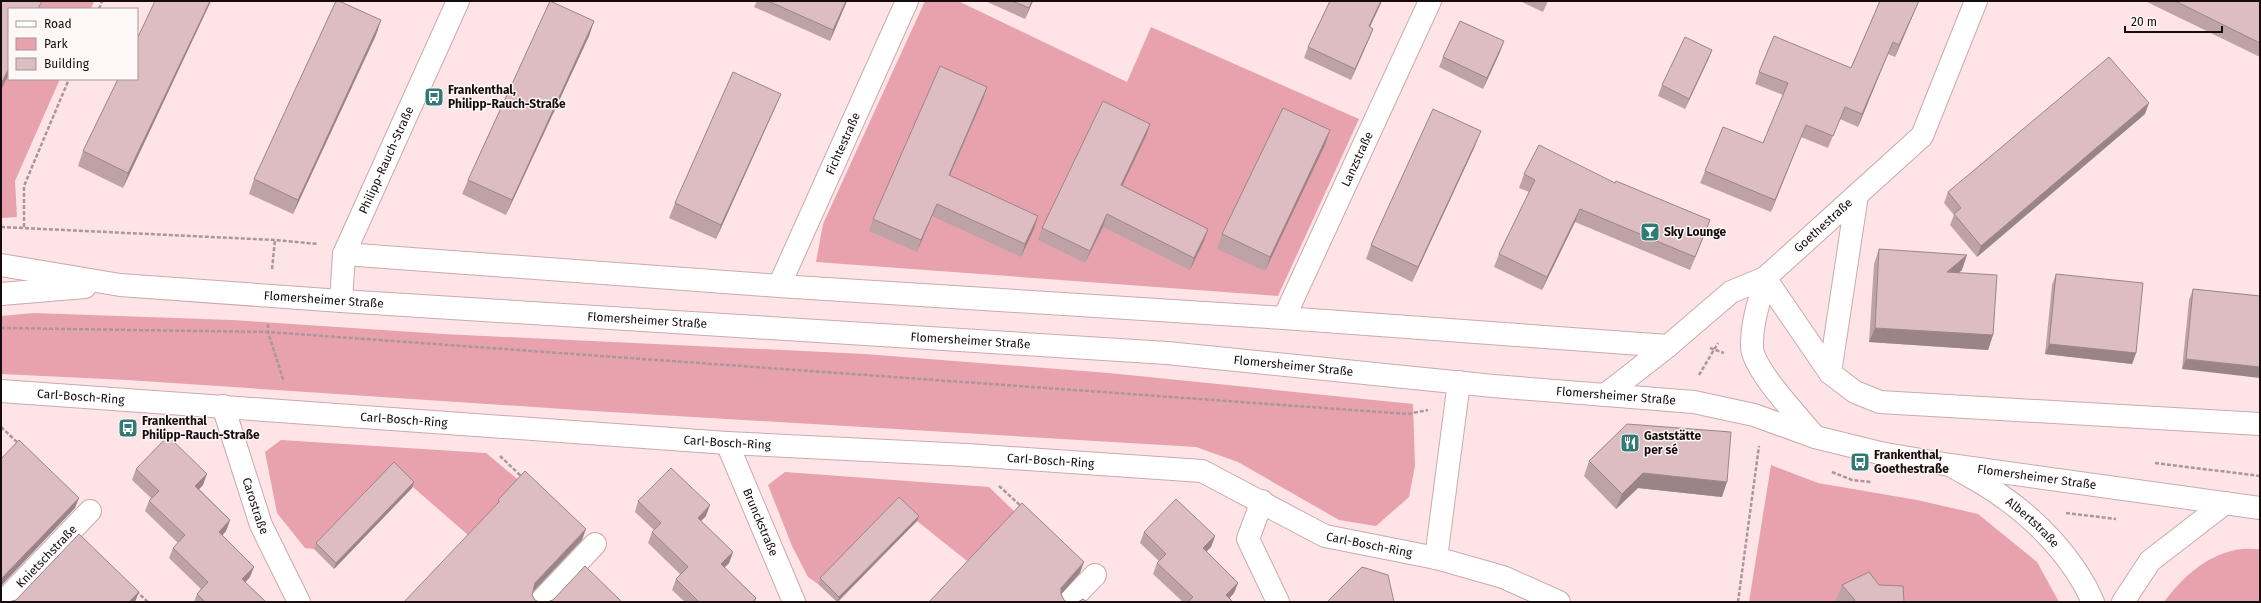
<svg xmlns="http://www.w3.org/2000/svg" width="2261" height="603" font-family="'Fira Sans',sans-serif">
	<rect width="100%" height="100%" fill="#fee4e7"/>
	<!-- green -->
	<path fill="#e8a2ae" d="M1 1H94L91 9H9V79H60L15 181 17 217 1 218Z
		M925 1H958L1127 82 1151 27 1359 119 1278 296 816 262 823 224Z
		M34 313 232 320 443 334 865 354 1109 373 1413 404 1415 466 1409 497 1376 526 1339 520 1238 462 1196 447 593 411 127 380 1 374V316Z
		M281 440 486 453 521 482 468 535 391 468 314 549 305 548 277 513 265 452Z
		M1771 465 1818 483 1917 500 1978 514 2037 562 2059 602H1749Z
		M785 472 989 487 1017 514 990 542 967 561 917 521 897 503 818 584 808 577 792 546 768 485Z
		M2260 549V602H2164C2182 578 2204 557 2235 550 2243 548 2252 549 2260 549Z"/>
	<g fill="none" stroke-linecap="round" stroke-linejoin="round">
		<defs>
			<g id="minor">
				<path d="M1857 195 1830 373 1855 392 1880 402 2260 424"/>
				<path d="M344 254 779 286 1284 318 1668 346"/>
				<path d="M1765 278C1760 300 1751 324 1752 347 1753 370 1800 418 1815 437"/>
				<path d="M1765 278 1830 373"/>
				<path id="s1" d="M779 286 907 1"/>
				<path id="s2" d="M341 301 344 254 458 1"/>
				<path id="s3" d="M1284 318 1430 1"/>
				<path id="s4" d="M1 391 727 443 967 455 1202 471 1325 536 1436 558 1503 577 1559 602"/>
				<path id="s5" d="M1605 395 1668 346 1731 292 1765 278 1922 136 1976 1"/>
				<path id="s6" d="M223 406 261 525 299 602"/>
				<path id="s7" d="M727 443 794 602"/>
				<path id="s8" d="M1950 465C1967 475 1985 484 2000 495 2038 521 2075 560 2093 602"/>
				<path d="M1262 501 1248 539 1278 602"/>
				<path d="M1436 558 1459 382"/>
				<path id="s9" d="M3 602 90 511"/>
				<path d="M540 602 595 544"/>
				<path d="M1069 602 1095 575"/>
				<path d="M2123 602 2150 561 2225 503"/>
			</g>
			<g id="major">
				<path id="s10" d="M1 265 120 285 341 301 1167 353 1493 386 1694 402 1754 415 1815 437 1880 453 1950 465 2260 508"/>
				<path d="M1 294 85 287"/>
			</g>
		</defs>
		<!-- minor casing -->
		<use href="#minor" stroke="#c9aaae" stroke-width="24"/>
		<!-- major casing -->
		<use href="#major" stroke="#c9aaae" stroke-width="24"/>
		<!-- path -->
		<path stroke="#ab9699" stroke-width="2.5" stroke-dasharray="4 2" stroke-linecap="butt" d="M99 9 102 1
			M1 227 275 240 318 244
			M24 227V186L69 79
			M272 269 275 240
			M268 324V332L284 382
			M1 328 268 332 1408 414 1428 410
			M1710 348 1724 353
			M1699 375 1718 343
			M1 427 18 443
			M500 456 522 477
			M2155 463 2260 476
			M1832 472 1852 480 1871 482
			M999 486 1022 507
			M2066 513 2116 519
			M136 591 148 602
			M1738 602 1759 446"/>
		<!-- minor -->
		<use href="#minor" stroke="#fff" stroke-width="22"/>
		<!-- major -->
		<use href="#major" stroke="#fff" stroke-width="22"/>
	</g>
	<!-- wall -->
	<path fill="#bea3a6" d="M211 1 123 188 78 166 83 151Z
		M757 1H847L830 41 754 7Z
		M985 1H1033L1025 19Z
		M1382 1 1370 27 1373 29 1369 39 1351 80 1304 58 1308 47Z
		M1520 1H1548L1543 12Z
		M1880 1H1919L1895 57 1888 54 1858 127 1840 119 1828 148 1801 137 1771 212 1700 183 1705 171 1763 143 1783 95 1755 84 1759 72 1851 68Z
		M2145 1H2260V57Z
		M381 20 376 35 293 214 249 194 254 179Z
		M594 21 589 36 506 215 462 194 468 180Z
		M1712 50 1708 60 1685 109 1658 96 1662 85Z
		M1500 52 1483 89 1439 67 1443 57Z
		M987 87 983 99 950 176 1038 216 1034 229 1021 257 932 216 917 252 869 231 873 219Z
		M781 94 775 108 716 239 669 218 675 203Z
		M2145 114 1977 257 1950 225 1954 215 1944 203 1948 192Z
		M1150 124 1146 136 1122 185 1208 229 1204 241 1190 270 1103 227 1085 263 1038 240 1042 228Z
		M1330 130 1325 145 1265 271 1217 249 1222 234Z
		M1475 146 1412 282 1366 259 1371 245Z
		M1524 174 1615 183 1710 220 1690 270 1575 222 1542 290 1494 267 1499 254 1529 192 1519 188Z
		M1879 249 1962 270 1958 273 1993 335 1988 350 1869 342 1874 264Z
		M2056 274 2136 353 2132 364 2045 354 2052 285Z
		M2193 289 2260 296 2182 369 2189 300Z
		M1589 461 1722 497 1638 488 1616 509 1584 476Z
		M136 469 203 485 199 489 230 520 226 531 222 536 250 577 245 582 266 602H194L197 594 201 589 169 558 173 548 178 543 145 511 149 501 151 498 132 480Z
		M414 482 412 488 334 569 314 549 316 543Z
		M638 501 706 516 701 521 733 552 729 563 724 568 756 598 755 602H685L672 590 676 579 680 574 648 543 652 532 654 530 635 512Z
		M917 521 838 602H837L818 584 820 578Z
		M1144 532 1215 536 1211 547 1206 552 1238 583 1234 593 1229 598 1233 602H1183L1153 574 1157 563 1159 561 1140 543Z
		M1842 585H1879L1904 602H1835Z"/>
	<!-- shaded-wall -->
	<path fill="#9b8487" d="M210 1H211L123 188 128 173Z
		M846 1H847L830 41 833 30Z
		M1032 1H1033L1025 19 1029 8Z
		M1381 1H1382L1365 37 1369 26Z
		M1919 1 1895 57 1899 45Z
		M381 20 376 35 293 214 298 200Z
		M594 21 589 36 506 215 512 200Z
		M1373 29 1369 39 1351 80 1355 69Z
		M1504 41 1500 52 1483 89 1487 78Z
		M1893 42 1888 54 1858 127 1862 114Z
		M1712 50 1708 60 1685 109 1689 99Z
		M9 68V74L1 90V84Z
		M987 87 983 99 944 188 949 175Z
		M781 94 775 108 716 239 721 225Z
		M2149 103 2145 114 1977 257 1981 246Z
		M1150 124 1146 136 1117 197 1121 185Z
		M1806 125 1801 137 1771 212 1775 200Z
		M1330 130 1325 145 1265 271 1270 257Z
		M1481 131 1475 146 1412 282 1418 267Z
		M937 204 917 252 921 240Z
		M1580 209 1575 222 1542 290 1547 277Z
		M1107 214 1103 227 1085 263 1090 251Z
		M1038 216 1034 229 1021 257 1025 244Z
		M1710 220 1705 233 1690 270 1695 257Z
		M1208 229 1204 241 1190 270 1194 258Z
		M1967 255 1962 270 1942 287 1947 272Z
		M1875 328 1993 335 1988 350 1869 342Z
		M2049 344 2136 353 2132 364 2045 354Z
		M2186 359 2260 367V378L2182 369Z
		M1643 473 1727 482 1722 497 1638 488 1616 509 1622 494Z
		M207 474 203 485 191 497 195 486Z
		M414 482 412 488 334 569 336 563Z
		M79 498 75 508 1 586V579Z
		M710 505 706 516 694 528 698 518Z
		M919 516 917 521 837 602 839 597Z
		M230 520 226 531 215 543 219 532Z
		M586 529 582 540 531 594 535 583Z
		M1215 536 1211 547 1199 559 1203 548Z
		M733 552 729 563 717 575 721 564Z
		M1084 562 1080 573 1057 599 1061 588Z
		M254 567 250 577 238 590 242 579Z
		M1238 583 1234 593 1226 602V595Z
		M139 592 135 602H129Z"/>
	<!-- building -->
	<path fill="#ddbdc1" stroke="#9b8487" d="M1 1H42L38 9H9V68L1 84Z
		M155 1H210L128 173 83 151 118 79H137V39Z
		M336 1H339L381 20 298 200 254 179Z
		M550 1 594 21 512 200 468 180Z
		M768 1H846L833 30Z
		M1012 1H1032L1029 8Z
		M1330 1H1381L1369 26 1373 29 1355 69 1308 47Z
		M1880 1H1919L1899 45 1893 42 1862 114 1845 107 1833 136 1806 125 1775 200 1705 171 1723 127 1763 143 1788 83 1759 72 1774 36 1851 68Z
		M2175 1H2260V43Z
		M1460 21 1504 41 1487 78 1443 57Z
		M1685 37 1712 50 1689 99 1662 85Z
		M2109 57 2149 103 1981 246 1954 214 1961 208 1948 192Z
		M940 66 987 87 949 175 1038 216 1025 244 937 204 921 240 873 219Z
		M733 72 781 94 721 225 675 203Z
		M1103 101 1150 124 1121 185 1208 229 1194 258 1107 214 1090 251 1042 228Z
		M1283 108 1330 130 1270 257 1222 234Z
		M1433 109 1481 131 1418 267 1371 245Z
		M1539 145 1615 183 1616 181 1710 220 1695 257 1580 209 1547 277 1499 254 1535 180 1524 174Z
		M1879 249 1967 255 1947 272 1997 275 1993 335 1875 328Z
		M2056 274 2143 283 2136 353 2049 344Z
		M2193 289 2260 296V367L2186 359Z
		M1627 424 1731 432 1727 482 1643 473 1622 494 1589 461Z
		M168 436 207 474 195 486 230 520 219 532 254 567 242 579 266 602H205L197 594 208 582 173 548 185 535 149 501 159 491 136 469Z
		M19 440 79 498 1 579V459Z
		M394 462 414 482 336 563 316 543Z
		M671 468 710 505 698 518 733 552 721 564 756 598 753 602H699L676 579 688 567 652 532 661 523 638 501Z
		M525 471 586 529 535 583 532 595 535 600 539 602H404L499 502 498 500Z
		M899 497 919 516 839 597 820 578Z
		M1176 499 1215 536 1203 548 1238 583 1226 595 1233 602H1188L1193 597 1157 563 1166 554 1144 532Z
		M1022 503 1084 562 1061 588V594L1064 600 1067 602H929Z
		M79 534 139 592 129 602H9L16 600Z
		M585 566 622 602H547L553 600Z
		M1362 567 1388 575 1394 602H1327Z
		M1869 572 1879 585 1903 586 1904 602H1855L1854 599 1842 585Z
		M1083 599 1087 602H1078Z"/>
	<!-- icons -->
	<defs>
		<symbol id="bus-square" viewBox="-11 -11 22 22"><rect x="-9" y="-9" width="18" height="18" rx="4" fill="#327a74" stroke="#fdf7f7"/><path d="M-5-6H5V4H4V6H2V4H-2V6H-4V4H-5ZM-3.5-4V0h7V-4ZM-3.5 1.2v1.5H-2V1.2ZM2 1.2v1.5H3.5V1.2Z" fill="#fff"/></symbol>
		<symbol id="bar-square" viewBox="-11 -11 22 22"><rect x="-9" y="-9" width="18" height="18" rx="4" fill="#327a74" stroke="#fdf7f7"/><path d="M-6-5H6L.8 .8V4.5H3.5V6h-7V4.5H-.8V.8Z" fill="#fff"/></symbol>
		<symbol id="restaurant-square" viewBox="-11 -11 22 22"><rect x="-9" y="-9" width="18" height="18" rx="4" fill="#327a74" stroke="#fdf7f7"/><path d="M-5-6h1v4h1v-4h1v4h1v-4h1v5L-1.5 .5V6h-2V.5L-5-1ZM5-6V6H3V1.5H1.5Q1.5-4 5-6Z" fill="#fff"/></symbol>
	</defs>
	<g fill-rule="evenodd">
		<use href="#bus-square" x="423" y="86" width="22" height="22"/>
		<use href="#bar-square" x="1639" y="221" width="22" height="22"/>
		<use href="#bus-square" x="117" y="417" width="22" height="22"/>
		<use href="#restaurant-square" x="1619" y="432" width="22" height="22"/>
		<use href="#bus-square" x="1849" y="451" width="22" height="22"/>
	</g>
	<g text-anchor="middle" stroke-width="3" stroke-linejoin="round" paint-order="stroke">
		<!-- poi labels -->
		<g font-size="12" font-weight="bold" fill="#160b0d" stroke="#fdf7f7" text-anchor="start">
			<text x="448" y="94">Frankenthal,<tspan x="448" dy="14">Philipp-Rauch-Straße</tspan></text>
			<text x="1664" y="236">Sky Lounge</text>
			<text x="142" y="425">Frankenthal<tspan x="142" dy="14">Philipp-Rauch-Straße</tspan></text>
			<text x="1644" y="440">Gaststätte<tspan x="1644" dy="14">per sé</tspan></text>
			<text x="1874" y="459">Frankenthal,<tspan x="1874" dy="14">Goethestraße</tspan></text>
		</g>
		<!-- street labels -->
		<g font-size="12" fill="#160b0d" stroke="#fdf7f7">
			<text dy="4" stroke="none"><textPath href="#s1" startOffset="156">Fichtestraße</textPath></text>
			<text dy="4" stroke="none"><textPath href="#s3" startOffset="175">Lanzstraße</textPath></text>
			<text dy="4" stroke="none"><textPath href="#s2" startOffset="150">Philipp-Rauch-Straße</textPath></text>
			<text dy="4" stroke="none"><textPath href="#s5" startOffset="278">Goethestraße</textPath></text>
			<text dy="4" stroke="none"><textPath href="#s10" startOffset="325">Flomersheimer Straße</textPath></text>
			<text dy="4" stroke="none"><textPath href="#s10" startOffset="649">Flomersheimer Straße</textPath></text>
			<text dy="4" stroke="none"><textPath href="#s10" startOffset="973">Flomersheimer Straße</textPath></text>
			<text dy="4" stroke="none"><textPath href="#s10" startOffset="1297">Flomersheimer Straße</textPath></text>
			<text dy="4" stroke="none"><textPath href="#s4" startOffset="80">Carl-Bosch-Ring</textPath></text>
			<text dy="4" stroke="none"><textPath href="#s10" startOffset="1621">Flomersheimer Straße</textPath></text>
			<text dy="4" stroke="none"><textPath href="#s4" startOffset="404">Carl-Bosch-Ring</textPath></text>
			<text dy="4" stroke="none"><textPath href="#s4" startOffset="728">Carl-Bosch-Ring</textPath></text>
			<text dy="4" stroke="none"><textPath href="#s4" startOffset="1052">Carl-Bosch-Ring</textPath></text>
			<text dy="4" stroke="none"><textPath href="#s10" startOffset="2051">Flomersheimer Straße</textPath></text>
			<text dy="4" stroke="none"><textPath href="#s6" startOffset="105">Carostraße</textPath></text>
			<text dy="4" stroke="none"><textPath href="#s7" startOffset="86">Brunckstraße</textPath></text>
			<text dy="4" stroke="none"><textPath href="#s8" startOffset="101">Albertstraße</textPath></text>
			<text dy="4" stroke="none"><textPath href="#s4" startOffset="1388">Carl-Bosch-Ring</textPath></text>
			<text dy="4" stroke="none"><textPath href="#s9" startOffset="63">Knietschstraße</textPath></text>
		</g>
	</g>
	<!-- border -->
	<rect width="2261" height="603" fill="none" stroke="#160b0d" stroke-width="4"/>
	<!-- legend -->
	<rect x="8" y="8" width="130" height="72" fill="#fdf7f7" stroke="#a19999"/>
	<rect x="16" y="21" width="20" height="6" fill="#ffffff" stroke="#a19999"/>
	<text x="44" y="28" font-size="12" fill="#160b0d">Road</text>
	<rect x="16" y="38" width="20" height="12" fill="#e8a2ae" stroke="#a19999"/>
	<text x="44" y="48" font-size="12" fill="#160b0d">Park</text>
	<rect x="16" y="58" width="20" height="12" fill="#ddbdc1" stroke="#a19999"/>
	<text x="44" y="68" font-size="12" fill="#160b0d">Building</text>
	<!-- scale -->
	<path d="M2125 26v6h97v-6" fill="none" stroke="#160b0d" stroke-width="2"/>
	<text x="2131" y="26" font-size="12" fill="#160b0d" stroke="#fdf7f7" stroke-width="3" paint-order="stroke">20 m</text>
</svg>
